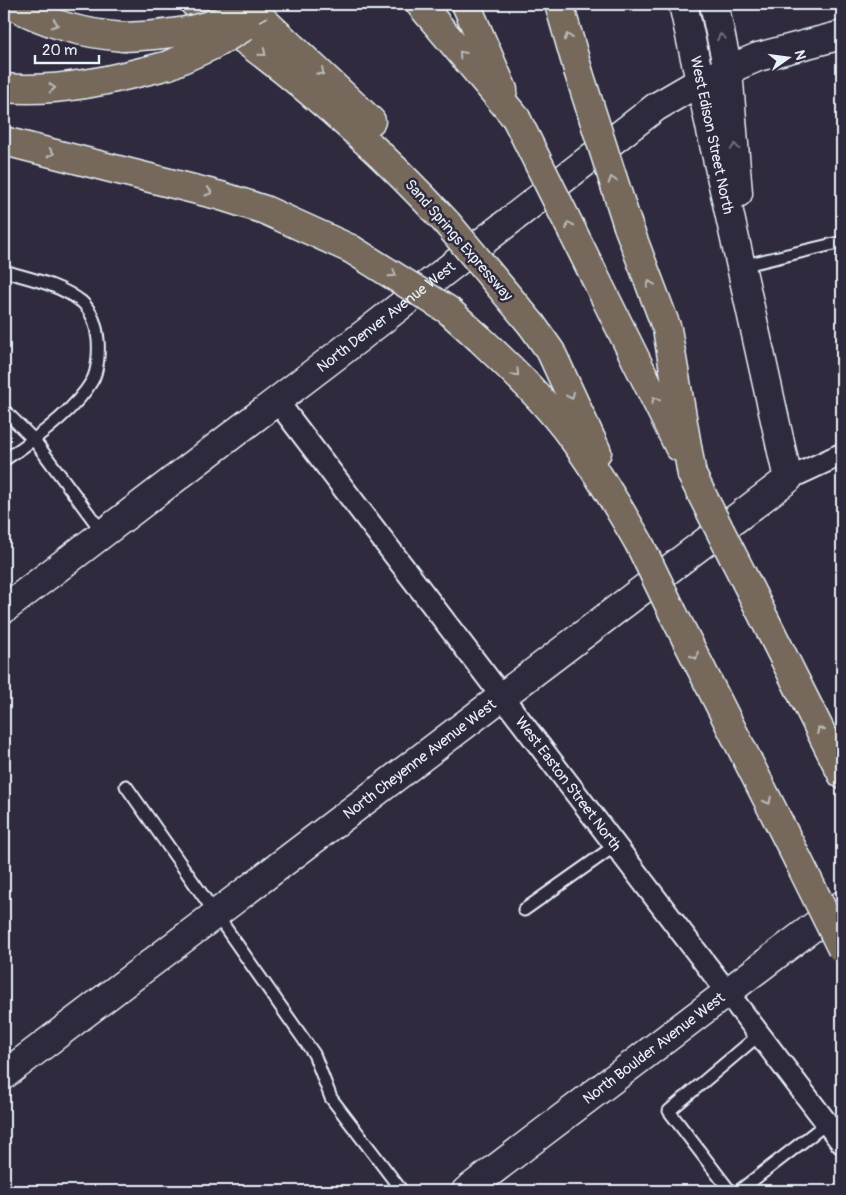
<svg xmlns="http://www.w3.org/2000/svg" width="846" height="1195" font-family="Pangolin,sans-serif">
	<rect width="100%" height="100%" fill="#2f2a3d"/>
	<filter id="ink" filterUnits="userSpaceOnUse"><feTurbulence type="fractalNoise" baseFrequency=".02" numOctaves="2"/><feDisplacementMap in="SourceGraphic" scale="10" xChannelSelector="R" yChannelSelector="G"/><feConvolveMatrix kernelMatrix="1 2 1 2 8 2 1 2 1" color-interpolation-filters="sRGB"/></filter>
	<g filter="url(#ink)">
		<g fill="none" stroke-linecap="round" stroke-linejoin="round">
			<defs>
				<path id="lane" d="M741 266 842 242
					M4 271C31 279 59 284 82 302 92 311 97 327 98 340 99 351 98 371 92 381 74 412 33 441 4 460
					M4 410 34 440 103 533
					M126 786 314 1054 331 1098 402 1191
					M524 910 616 845
					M730 1191 669 1111 760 1034
					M739 1191 827 1123"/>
				<g id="street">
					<path id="s1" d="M277 401 842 1143"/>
					<path d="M788 479 842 454"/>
				</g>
				<g id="secondary">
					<path d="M714 4 728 70 738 193"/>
					<path id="s2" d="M4 609 341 352 656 107 699 82 758 57 842 35"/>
					<path id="s3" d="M4 1075 788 479 683 4"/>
					<path id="s4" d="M466 1191 842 905"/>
				</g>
				<path id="highway" d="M10 4C49 24 79 33 123 37
					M195 4C287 68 371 140 447 223
					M246 4 371 121
					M420 4 516 118
					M466 4 503 90
					M559 4 578 70
					M4 88C60 93 115 79 169 65
					M4 141 221 196 265 210 351 249
					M628 226 667 329 692 475
					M591 269 679 447
					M532 325 551 352 597 452
					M480 339C514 371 547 403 574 440 598 473 619 508 639 543
					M746 582 842 774
					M673 613 798 860"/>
			</defs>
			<!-- lane casing -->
			<use href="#lane" stroke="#e8f1f8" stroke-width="15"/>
			<!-- street casing -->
			<use href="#street" stroke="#e8f1f8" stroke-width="25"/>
			<!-- secondary casing -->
			<use href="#secondary" stroke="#e8f1f8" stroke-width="31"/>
			<!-- highway casing -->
			<use href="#highway" stroke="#e8f1f8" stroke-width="31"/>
			<!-- lane -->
			<use href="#lane" stroke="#2f2a3d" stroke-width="11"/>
			<!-- street -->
			<use href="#street" stroke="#2f2a3d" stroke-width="21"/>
			<!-- secondary -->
			<use href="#secondary" stroke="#2f2a3d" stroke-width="28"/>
			<!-- highway -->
			<use href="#highway" stroke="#76695c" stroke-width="28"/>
			<defs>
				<path id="highway-bridge" d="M123 37C178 35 212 29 261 4
					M169 65 211 46 246 26
					M578 70 628 226
					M516 118 591 269
					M447 223 532 325
					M351 249 448 310 480 339
					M692 475 746 582
					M639 543 673 613
					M798 860 842 949"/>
			</defs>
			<!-- highway-bridge casing -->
			<use href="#highway-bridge" stroke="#e8f1f8" stroke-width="31" stroke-linecap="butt"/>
			<!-- highway-bridge -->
			<use href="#highway-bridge" stroke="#76695c" stroke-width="28"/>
		</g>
		<!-- one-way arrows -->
		<defs><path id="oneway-chevron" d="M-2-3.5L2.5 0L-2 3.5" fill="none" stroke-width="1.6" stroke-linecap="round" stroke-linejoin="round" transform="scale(1.25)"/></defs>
		<g stroke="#babbba">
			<use href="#oneway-chevron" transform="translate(55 24) rotate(16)"/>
			<use href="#oneway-chevron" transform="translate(568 37) rotate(-107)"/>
			<use href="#oneway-chevron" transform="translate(263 53) rotate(39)"/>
			<use href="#oneway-chevron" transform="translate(462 54) rotate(-130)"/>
			<use href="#oneway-chevron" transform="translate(321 72) rotate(43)"/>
			<use href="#oneway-chevron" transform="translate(52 88) rotate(-2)"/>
			<use href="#oneway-chevron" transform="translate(51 153) rotate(14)"/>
			<use href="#oneway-chevron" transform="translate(612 180) rotate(-108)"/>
			<use href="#oneway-chevron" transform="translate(209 192) rotate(16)"/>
			<use href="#oneway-chevron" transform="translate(569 225) rotate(-117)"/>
			<use href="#oneway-chevron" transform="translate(393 274) rotate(34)"/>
			<use href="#oneway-chevron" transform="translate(650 284) rotate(-111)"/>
			<use href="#oneway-chevron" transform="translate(516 373) rotate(45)"/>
			<use href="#oneway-chevron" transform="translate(571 396) rotate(65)"/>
			<use href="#oneway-chevron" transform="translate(655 400) rotate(-116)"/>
			<use href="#oneway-chevron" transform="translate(695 656) rotate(63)"/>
			<use href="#oneway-chevron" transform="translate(820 730) rotate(-117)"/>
			<use href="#oneway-chevron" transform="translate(768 801) rotate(63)"/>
		</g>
		<g stroke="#70707e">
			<use href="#oneway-chevron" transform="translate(721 37) rotate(-101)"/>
			<use href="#oneway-chevron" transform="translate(735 147) rotate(-94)"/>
		</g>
	</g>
	<g text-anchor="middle" stroke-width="5" stroke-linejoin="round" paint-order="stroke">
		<!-- street labels -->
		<g font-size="15" fill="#e8f1f8" stroke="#2f2a3d">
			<text transform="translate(712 135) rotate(78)" y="5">West Edison Street North</text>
			<text transform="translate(459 240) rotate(49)" y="5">Sand Springs Expressway</text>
			<text dy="5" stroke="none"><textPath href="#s2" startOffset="481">North Denver Avenue West</textPath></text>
			<text dy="5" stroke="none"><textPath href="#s3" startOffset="522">North Cheyenne Avenue West</textPath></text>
			<text dy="5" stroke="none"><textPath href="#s1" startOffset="481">West Easton Street North</textPath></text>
			<text dy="5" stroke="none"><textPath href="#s4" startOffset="236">North Boulder Avenue West</textPath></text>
		</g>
	</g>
	<!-- margin -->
	<rect width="846" height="1195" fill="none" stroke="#2f2a3d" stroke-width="20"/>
	<rect x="10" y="10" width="826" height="1175" fill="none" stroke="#e8f1f8" stroke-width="2" filter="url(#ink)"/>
	<!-- north arrow -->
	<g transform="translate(788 58) rotate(76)" stroke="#2f2a3d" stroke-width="4" paint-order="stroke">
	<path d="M0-4L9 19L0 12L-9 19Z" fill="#e8f1f8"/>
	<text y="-8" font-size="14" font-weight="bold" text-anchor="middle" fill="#e8f1f8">N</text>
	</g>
	<!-- scale -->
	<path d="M35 55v8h64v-8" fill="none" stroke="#e8f1f8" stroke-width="2.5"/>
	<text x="42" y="55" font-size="15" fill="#e8f1f8" stroke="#2f2a3d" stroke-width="4" paint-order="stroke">20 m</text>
</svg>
